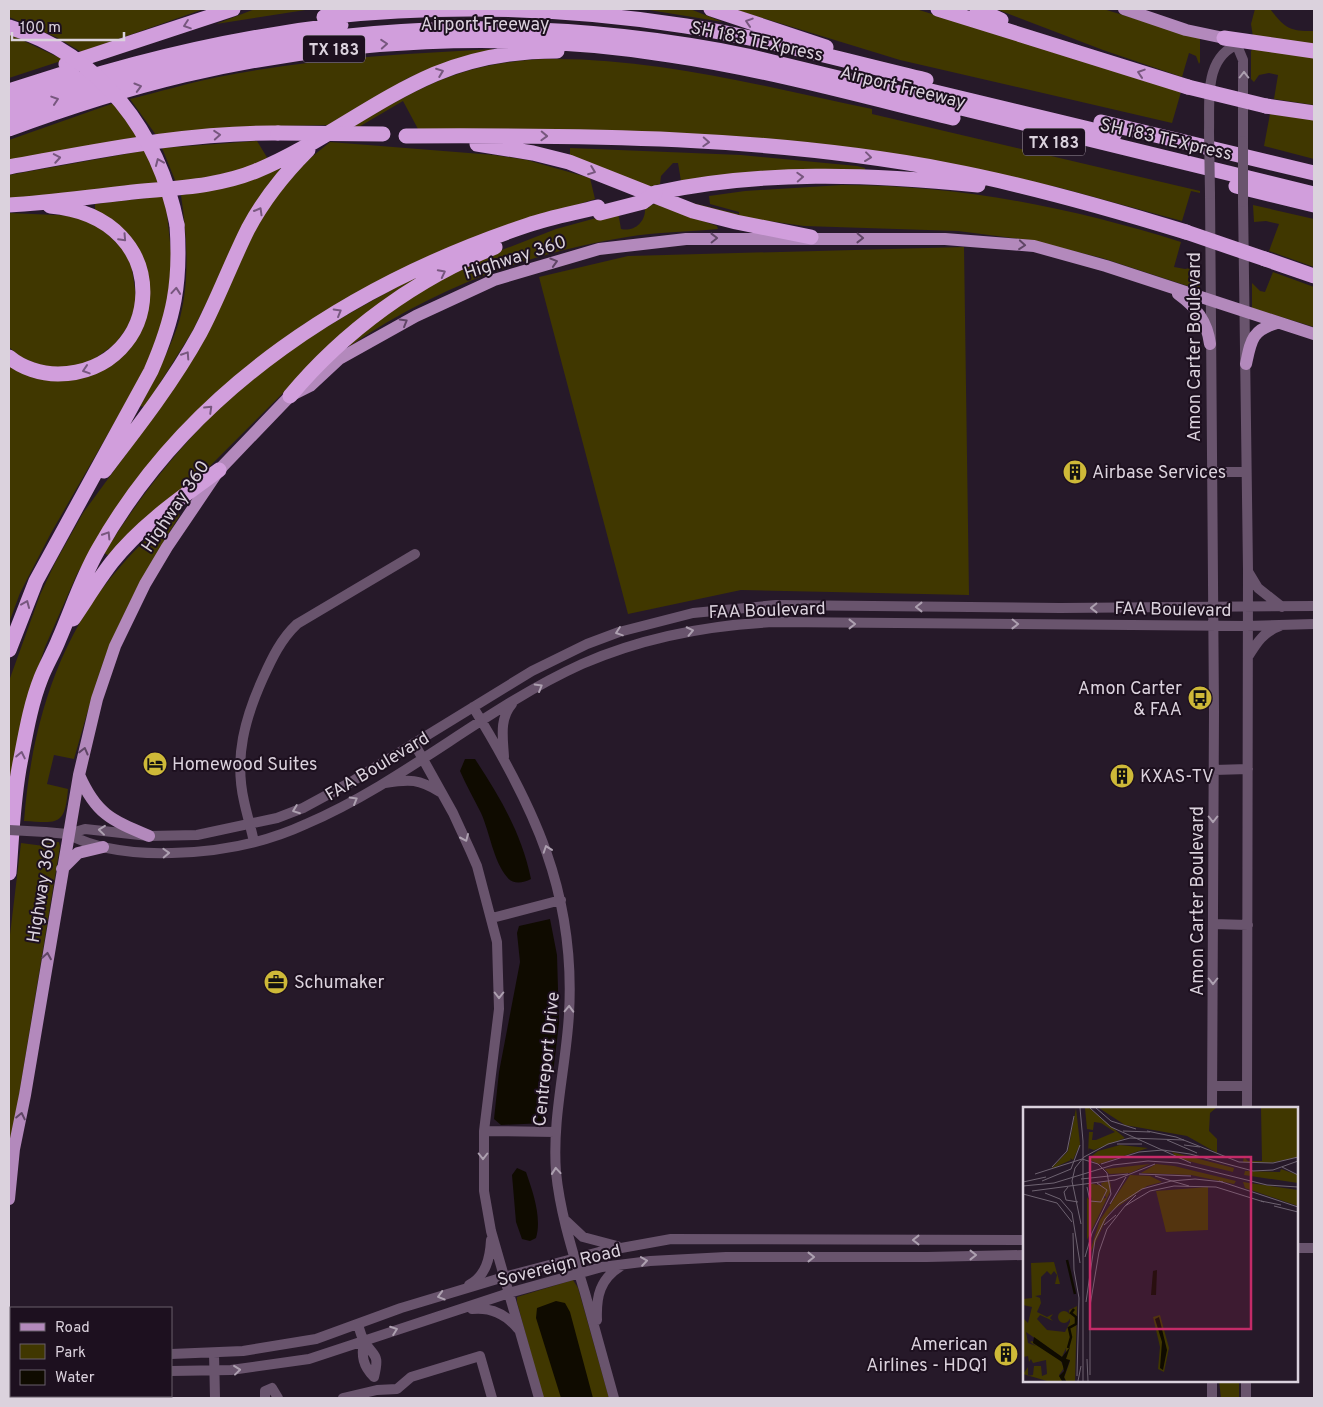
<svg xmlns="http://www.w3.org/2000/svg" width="1323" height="1407" font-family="Overpass,sans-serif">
	<rect width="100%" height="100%" fill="#261929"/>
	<!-- green -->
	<path fill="#403700" d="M9 9H204L81 52 58 38 9 17Z
		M255 9H312L216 24Z
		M640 9H690L723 22 649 10Z
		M733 9H916L1181 92 1172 123 900 60Z
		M996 9H1103L1200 38V62L1199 64 1196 56 1189 53 1182 77 1103 50Z
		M1255 9H1270C1286 29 1289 31 1314 31V44L1253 37 1251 24Z
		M9 34 64 60 9 78Z
		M493 49 492 53 442 64 408 78 332 125 277 126 156 135 130 99C159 92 188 83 218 77 308 59 401 54 493 49Z
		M1253 49 1314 56V105L1274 99 1278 75 1269 73 1259 75 1254 82 1251 79V51Z
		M545 59C655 57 765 87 872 109V114L1200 191V193L1191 191 1182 221 1057 187 944 164 418 129 403 101 357 128 352 127C422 86 462 63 545 59Z
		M114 103 139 137 9 161V140Z
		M1270 114 1314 120V159L1264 146Z
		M257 141 268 159 267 163 177 185 162 148Z
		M330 142 494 155 527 160 590 178 595 199 472 238 413 263 304 324 214 394 158 454 103 528 77 574 45 647 29 696 9 800V681L40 595 55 563 83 513 143 431 270 204 303 164Z
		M570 148 741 155 857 166 865 168V170L681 181 678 163H673L661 176 660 184 648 187 570 156Z
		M148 150 162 186 9 200V175Z
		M281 168 254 207 192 332 145 407 139 406 144 399C156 374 173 344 180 318 190 278 187 236 181 195L203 192Z
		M842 185C959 185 1069 207 1181 242L1174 267 1185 269 1199 266 1200 290 1102 258 1028 240 958 231 804 226 742 217 680 200 739 214V212L710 204 709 196 745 191Z
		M165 196 173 270 166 315 151 359 51 533 20 593 9 623V361L62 379 138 333 134 243 119 225 95 213V204Z
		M656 204 717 226 718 229C688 232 657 232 627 237 528 253 433 289 350 346L348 344 392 308 471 262 556 229 618 212 621 229C634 232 646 222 645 208H649V205Z
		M1253 205 1314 219V267L1269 251 1279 224 1266 221 1254 222Z
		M9 213 79 216 96 223 130 256 137 303 127 328 115 344 93 360 68 368 44 367 19 356 9 347Z
		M964 247 969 595 741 590 628 614 539 277 628 256Z
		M431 269 287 389 203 473 111 557 104 553C141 495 182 442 233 395 244 386 254 375 265 367 317 330 374 299 431 269Z
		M1273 272 1314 287V327L1252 308V283L1260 291 1265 292Z
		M176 511 180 515C152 560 125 607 105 657 93 690 84 725 74 759L54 755 47 784 68 789C65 826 58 823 24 821 31 730 57 637 120 567 137 547 157 529 176 511Z
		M59 842 60 846 9 1156V943L21 843 44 846 45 843Z
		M573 1280 578 1288 609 1398H543L517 1302V1297Z
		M1219 1381H1239V1398H1221Z"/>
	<!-- water -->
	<path fill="#0f0b00" d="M465 759H475C500 797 522 834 531 879 523 883 513 885 507 877 493 860 490 833 481 813 474 799 466 785 460 771Z
		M550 919 557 955 559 1023 554 1065 544 1103V1123L501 1125 494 1119 499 1072 520 962 517 933 519 926Z
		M517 1168 526 1172C533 1192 542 1218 536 1238L530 1241 522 1239 516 1222 512 1175Z
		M556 1301 565 1303 570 1312 593 1398H561L536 1318 537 1308Z"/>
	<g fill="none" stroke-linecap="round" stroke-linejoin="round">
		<!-- minor -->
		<path stroke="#69546d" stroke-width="10" d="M1227 39 1238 48 1243 60V141
			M1209 132C1210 99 1203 56 1241 43
			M1210 194 1214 711 1212 1108
			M1243 202 1248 570 1247 1108
			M1211 472H1246
			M1249 573 1258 588 1282 607
			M1248 657C1256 644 1264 631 1280 626
			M473 707C534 806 576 894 569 1014 566 1067 552 1118 556 1172 560 1213 573 1253 585 1293 595 1328 604 1363 614 1398
			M414 743 453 813 470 850 477 866 497 942 499 1009 484 1131V1191L491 1231 539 1398
			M504 757C503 738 499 719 512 704
			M1214 770 1248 769
			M385 783C410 779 419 779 440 792
			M45 832 68 834 85 829 149 836 197 835 277 818 303 808 351 782 532 671 587 644 619 632 693 613 776 605 1060 608 1314 606
			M68 834C99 851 137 854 172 853 217 852 265 843 306 824 404 782 485 708 582 664 644 637 708 625 776 622L1247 626 1314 624
			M254 842C251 828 247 815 244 801 234 757 245 718 263 678 272 658 281 639 297 624L415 554
			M492 918 561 900
			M1213 924 1248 925
			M1212 1086H1247
			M484 1131 555 1132
			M566 1221 583 1237 617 1246
			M1297 1248H1314
			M469 1285C486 1276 490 1258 491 1240
			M472 1309C491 1307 506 1314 518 1329
			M597 1320C596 1296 600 1279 621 1266
			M358 1325C360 1330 361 1336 364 1341 374 1358 380 1352 374 1377
			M364 1341C361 1356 363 1366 374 1377
			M9 1350H11
			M214 1353 215 1398
			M171 1354 243 1351 316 1339 401 1308 504 1277 599 1252 671 1239 1024 1240
			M9 1370H11
			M171 1371 231 1370 309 1359 509 1293 602 1267 650 1261 726 1257H927L1024 1255
			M1212 1381V1398
			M265 1398V1391L272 1388 278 1398
			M343 1398 377 1390 397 1389 411 1377 480 1356 492 1398
			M1246 1398V1381"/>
		<!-- major -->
		<path stroke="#b389bc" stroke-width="12" d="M1124 9 1186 30 1224 38
			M1178 294C1196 307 1207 321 1210 344
			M1246 364C1251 340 1252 330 1277 323
			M79 775C96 814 111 820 149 836
			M62 869 78 853 103 847
			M9 1199 14 1149 25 1095 79 775 97 699 115 646 145 584 167 547 219 470 290 396 310 386 339 359 416 316 494 280 599 249 686 239H945L1034 246 1106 266 1314 334"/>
		<!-- highway -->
		<path stroke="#d19edc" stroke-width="15" d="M711 9 826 47
			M938 9 1188 87
			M977 9 1001 20
			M324 17C444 4 566 7 686 26 767 39 846 61 926 80
			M1224 38 1314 51
			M66 64 233 9
			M910 86 1114 135
			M9 91 72 71
			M9 103C117 65 227 38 341 25
			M1266 106 1314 113
			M9 116C253 28 493 4 748 56L1314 194
			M1101 122 1314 173
			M9 129C66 108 125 89 184 75 342 38 509 30 670 55 765 69 859 95 953 118
			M406 136C586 135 770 136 948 170 1028 185 1108 208 1186 232
			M477 144 533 153 569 162 693 211 736 222 811 237
			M9 167C98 151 187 132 278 133
			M1236 186 1314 205
			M655 193C760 170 871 174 978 185
			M9 205C48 203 87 197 125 193 169 188 215 188 256 171 319 145 372 101 435 74 473 58 517 51 557 51
			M1265 259 1314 276
			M9 357C22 368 41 374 58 374 166 372 179 217 50 206
			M290 396C344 331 417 278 495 247
			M104 471C138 427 173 382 200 333 218 299 231 263 248 229 264 199 284 174 308 150
			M73 619C86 600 98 580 112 562 141 525 182 497 219 470
			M9 650 36 581 151 371C174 318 181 283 177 225
			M9 873C12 835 13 796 21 758 26 732 31 703 41 678 46 665 54 652 59 639 72 609 82 578 98 550 190 387 354 283 528 225 551 217 575 213 598 207"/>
		<!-- minor-bridge -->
		<path stroke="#69546d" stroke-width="10" d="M1209 132 1210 194
			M1243 141V202
			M9 830 45 832"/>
		<!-- highway-bridge -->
		<path stroke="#d19edc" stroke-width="15" d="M9 27C101 55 159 133 177 225
			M1188 87 1266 106
			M278 133 383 134
			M600 213 643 202 655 193
			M1186 232 1265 259"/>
	</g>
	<!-- one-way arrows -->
	<defs><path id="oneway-chevron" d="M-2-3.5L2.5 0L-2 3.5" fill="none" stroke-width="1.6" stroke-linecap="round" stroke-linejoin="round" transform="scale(1.25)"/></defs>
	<g stroke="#77577e">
		<use href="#oneway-chevron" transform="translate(749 22) rotate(-162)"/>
		<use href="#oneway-chevron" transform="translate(187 25) rotate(161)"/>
		<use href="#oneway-chevron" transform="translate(384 44) rotate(-4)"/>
		<use href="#oneway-chevron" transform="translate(440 72) rotate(-21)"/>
		<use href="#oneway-chevron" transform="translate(1141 73) rotate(-162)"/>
		<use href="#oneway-chevron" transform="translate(138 87) rotate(-16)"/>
		<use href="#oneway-chevron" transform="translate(55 100) rotate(-18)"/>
		<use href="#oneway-chevron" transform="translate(217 135) rotate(-4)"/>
		<use href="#oneway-chevron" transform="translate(544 136) rotate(2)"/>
		<use href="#oneway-chevron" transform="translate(706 142) rotate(3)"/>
		<use href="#oneway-chevron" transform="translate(868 157) rotate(7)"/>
		<use href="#oneway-chevron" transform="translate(57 158) rotate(-10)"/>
		<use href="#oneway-chevron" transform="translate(159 162) rotate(-113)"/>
		<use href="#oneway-chevron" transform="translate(592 171) rotate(21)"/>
		<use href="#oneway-chevron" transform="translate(800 177) rotate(-3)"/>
		<use href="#oneway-chevron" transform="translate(259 211) rotate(-60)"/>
		<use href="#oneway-chevron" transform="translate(123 238) rotate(47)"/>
		<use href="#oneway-chevron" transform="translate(442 273) rotate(-27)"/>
		<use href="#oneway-chevron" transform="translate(176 291) rotate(-85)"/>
		<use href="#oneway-chevron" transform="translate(338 312) rotate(-30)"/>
		<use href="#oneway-chevron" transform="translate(186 355) rotate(-57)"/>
		<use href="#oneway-chevron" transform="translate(86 370) rotate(162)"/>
		<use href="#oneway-chevron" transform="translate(209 409) rotate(-44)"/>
		<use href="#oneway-chevron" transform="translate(107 535) rotate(-58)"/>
		<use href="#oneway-chevron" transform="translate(26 604) rotate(-67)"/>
		<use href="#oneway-chevron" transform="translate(21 755) rotate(-78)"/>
	</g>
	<g stroke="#ada0b0">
		<use href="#oneway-chevron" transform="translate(1244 75) rotate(-90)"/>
		<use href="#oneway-chevron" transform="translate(919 607) rotate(-180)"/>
		<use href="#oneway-chevron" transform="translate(1094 608) rotate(179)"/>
		<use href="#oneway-chevron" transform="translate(852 624)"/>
		<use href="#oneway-chevron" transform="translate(1015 624) rotate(1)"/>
		<use href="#oneway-chevron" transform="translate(690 631) rotate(-12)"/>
		<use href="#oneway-chevron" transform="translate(619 632) rotate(161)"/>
		<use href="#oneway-chevron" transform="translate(539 687) rotate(-30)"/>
		<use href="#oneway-chevron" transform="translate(354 800) rotate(-30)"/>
		<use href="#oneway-chevron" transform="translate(296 810) rotate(159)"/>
		<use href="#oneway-chevron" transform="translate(1213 819) rotate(90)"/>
		<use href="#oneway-chevron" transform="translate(102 830) rotate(-174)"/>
		<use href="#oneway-chevron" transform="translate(465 838) rotate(66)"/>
		<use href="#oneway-chevron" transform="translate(547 849) rotate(-109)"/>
		<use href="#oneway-chevron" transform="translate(166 853) rotate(-2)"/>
		<use href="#oneway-chevron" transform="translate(1213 981) rotate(90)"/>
		<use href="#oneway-chevron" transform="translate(499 995) rotate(90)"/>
		<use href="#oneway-chevron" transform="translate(569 1009) rotate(-88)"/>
		<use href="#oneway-chevron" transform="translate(483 1156) rotate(90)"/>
		<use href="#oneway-chevron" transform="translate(556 1171) rotate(-95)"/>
		<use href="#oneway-chevron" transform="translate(916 1240) rotate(-180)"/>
		<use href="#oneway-chevron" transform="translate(973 1255)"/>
		<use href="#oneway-chevron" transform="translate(811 1257)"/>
		<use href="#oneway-chevron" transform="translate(644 1261) rotate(-8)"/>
		<use href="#oneway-chevron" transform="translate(441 1296) rotate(164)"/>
		<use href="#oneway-chevron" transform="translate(394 1330) rotate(-20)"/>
		<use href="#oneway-chevron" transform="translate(237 1370) rotate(-6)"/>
	</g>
	<g stroke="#604666">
		<use href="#oneway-chevron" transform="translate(714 238) rotate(-1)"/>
		<use href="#oneway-chevron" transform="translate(860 238) rotate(1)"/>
		<use href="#oneway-chevron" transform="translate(1022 245) rotate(5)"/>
		<use href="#oneway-chevron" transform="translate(554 262) rotate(-17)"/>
		<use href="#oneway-chevron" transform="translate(404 322) rotate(-30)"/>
		<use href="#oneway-chevron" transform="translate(84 751) rotate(-76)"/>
		<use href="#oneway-chevron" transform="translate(47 956) rotate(-81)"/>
		<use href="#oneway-chevron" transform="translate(21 1116) rotate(-78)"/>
	</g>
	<!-- icons -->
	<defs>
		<symbol id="building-disc" viewBox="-11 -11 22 22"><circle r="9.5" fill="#ceb938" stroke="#1d101f"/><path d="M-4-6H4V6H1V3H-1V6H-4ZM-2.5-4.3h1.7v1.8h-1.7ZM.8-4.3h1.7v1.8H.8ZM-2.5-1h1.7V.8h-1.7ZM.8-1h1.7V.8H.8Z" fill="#111"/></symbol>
		<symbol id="bus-disc" viewBox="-11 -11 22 22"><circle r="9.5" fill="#ceb938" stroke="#1d101f"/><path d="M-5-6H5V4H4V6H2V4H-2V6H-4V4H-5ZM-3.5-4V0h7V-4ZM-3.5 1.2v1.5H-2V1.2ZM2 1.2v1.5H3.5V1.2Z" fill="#111"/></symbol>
		<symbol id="hotel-disc" viewBox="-11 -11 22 22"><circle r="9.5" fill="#ceb938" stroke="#1d101f"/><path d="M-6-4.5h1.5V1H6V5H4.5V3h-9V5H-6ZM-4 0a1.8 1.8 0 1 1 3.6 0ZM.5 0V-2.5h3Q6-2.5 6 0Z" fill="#111"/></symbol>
		<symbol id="office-disc" viewBox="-11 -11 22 22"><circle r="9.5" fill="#ceb938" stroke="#1d101f"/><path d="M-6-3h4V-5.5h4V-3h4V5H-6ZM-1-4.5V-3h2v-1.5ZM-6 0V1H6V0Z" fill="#111"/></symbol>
	</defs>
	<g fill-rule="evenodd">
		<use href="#building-disc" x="1061" y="458" width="28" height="28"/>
		<use href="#bus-disc" x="1186" y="684" width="28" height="28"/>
		<use href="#hotel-disc" x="141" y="750" width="28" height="28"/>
		<use href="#building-disc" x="1108" y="762" width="28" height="28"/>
		<use href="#office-disc" x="262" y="968" width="28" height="28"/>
		<use href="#building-disc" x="992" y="1340" width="28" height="28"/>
	</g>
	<g text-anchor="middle" stroke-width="4" stroke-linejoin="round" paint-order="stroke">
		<!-- shield labels -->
		<g fill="#1d101f" stroke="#a298a4" stroke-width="1">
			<rect x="303" y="35.5" width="62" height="27" rx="4"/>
			<rect x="1023" y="128.5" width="62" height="27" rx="4"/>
		</g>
		<g font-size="16" font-weight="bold" fill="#dbd2dd">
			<text x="334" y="55">TX 183</text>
			<text x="1054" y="148">TX 183</text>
		</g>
		<!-- street labels -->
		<g font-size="18" fill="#dbd2dd" stroke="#1d101f">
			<text x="485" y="30">Airport Freeway</text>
			<text transform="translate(757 41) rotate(12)" y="6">SH 183 TEXpress</text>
			<text transform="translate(903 87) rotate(14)" y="6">Airport Freeway</text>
			<text transform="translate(1166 139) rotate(13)" y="6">SH 183 TEXpress</text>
			<text transform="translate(515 257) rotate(-18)" y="6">Highway 360</text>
			<text transform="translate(1194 347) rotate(-90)" y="6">Amon Carter Boulevard</text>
			<text transform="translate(175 506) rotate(-56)" y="6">Highway 360</text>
			<text transform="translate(1173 609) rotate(1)" y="6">FAA Boulevard</text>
			<text transform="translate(767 610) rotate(-2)" y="6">FAA Boulevard</text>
			<text transform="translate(377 766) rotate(-31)" y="6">FAA Boulevard</text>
			<text transform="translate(41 890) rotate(-81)" y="6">Highway 360</text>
			<text transform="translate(1197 901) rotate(-90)" y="6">Amon Carter Boulevard</text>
			<text transform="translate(546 1059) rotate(-84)" y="6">Centreport Drive</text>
			<text transform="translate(559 1265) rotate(-14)" y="6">Sovereign Road</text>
		</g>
		<!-- poi labels -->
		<g font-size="18" fill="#dbd2dd" stroke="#1d101f" text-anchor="start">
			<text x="1092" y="478">Airbase Services</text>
			<text x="1182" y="694" text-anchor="end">Amon Carter<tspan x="1182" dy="21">&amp; FAA</tspan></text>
			<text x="172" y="770">Homewood Suites</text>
			<text x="1140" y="782">KXAS-TV</text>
			<text x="294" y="988">Schumaker</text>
			<text x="988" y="1350" text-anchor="end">American<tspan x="988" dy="21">Airlines - HDQ1</tspan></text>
		</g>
	</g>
	<!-- overview -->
	<g transform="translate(1023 1107)">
		<rect width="275" height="275" fill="#261929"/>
		<path d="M53 1 57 37 50 53 47 51 48 53 28 62 45 44ZM62 1H66L102 31 71 43 65 41V47L66 25H70L69 33H73L92 25 78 16 71 15 70 23 64 22ZM76 1H193L187 6 186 24 194 32V46L164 29 102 18ZM238 1H275V50L247 56 220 55 221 50 225 54H239ZM97 38 125 41 76 57 65 52 75 44ZM149 45 211 61 210 65 177 57 154 51ZM127 57 107 66 86 67 82 62ZM133 57 151 59 213 74 211 77 168 68 118 66ZM258 62 275 68V76L221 68 222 64 257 65ZM107 68 127 69 139 75 124 79 86 106 65 151 77 113ZM87 74 88 83 64 133V90L67 94 83 91 78 76ZM220 75 275 83V99L222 81ZM65 76 81 79V92L69 94ZM185 80V123L143 125 133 84ZM31 155 37 177H32L34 168 31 164 28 168 24 164 18 170V188L12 189 17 191 18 196 14 205 24 210 30 207 27 211 30 214 17 208 14 212 24 223 42 225 47 215 46 203 54 199 52 274H43L41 271 47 254 43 252V241L39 250 3 225 5 236 13 239 7 235 9 234 37 252 41 261 36 268 39 274H24L0 267 5 260V269L10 268 11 259H18L19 269 24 267 23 253 10 256 8 252 6 255 5 249 0 250V211L5 216 9 200 0 198V192L9 191 8 156ZM35 210a6 6 0 1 1 12 0a6 6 0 1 1-12 0ZM137 208 146 241 141 265 135 262 137 240 130 210Z" fill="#403700"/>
		<path d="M134 163 133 188H128L130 164ZM136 210 144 243 140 263 137 261 139 235 132 212ZM11 230 39 250 47 240 43 252 47 253 41 270 43 274H39L36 269 41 264 39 255 10 236Z" fill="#0f0b00"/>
		<path fill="none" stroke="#0f0b00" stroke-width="2.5" d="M44 153 52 187M45 241 48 230 46 221 53 217V210L48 206 51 202"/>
		<path fill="none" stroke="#6e6371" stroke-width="1" d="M57 1 60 34V274M67 1 88 20 168 56M73 1 88 14 113 22M100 24 127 25M124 24 153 30 216 55M144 33 174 46M94 37H119M161 38 177 40M216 55 250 56 275 50M78 57 116 45 140 43 167 47 230 64 250 63 275 54M29 60 44 44 51 9M259 60 275 68M12 67 59 52 75 57 84 66 88 87 69 126 62 150M116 67 168 69M132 69 166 79M58 72 105 67M19 74 48 62 57 38M196 74 275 100M0 75 23 70M0 79 31 76 90 58 125 54 155 56 244 78 275 80M45 80 41 85 43 93 55 95M64 80 67 94 78 95 84 83 74 76M9 84 92 73 132 57M22 86 37 92 49 106 57 156M0 87 34 96 49 115M238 94 258 98M87 97 103 70M102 99 113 88M251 99 275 105M58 117 49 74 52 61 61 50 85 37 107 31 161 33M81 118 93 108M50 126 51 163 56 191 54 269M63 195 72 133 82 112 96 97 119 82 148 74 172 72 200 75M64 252 65 274M67 268V199L76 145 84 122 102 99 127 84 151 79 193 80 241 95M55 274 58 259"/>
		<path fill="#c42b68" fill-opacity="0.15" stroke="#c42b68" stroke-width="2.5" d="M67 50H228V222H67Z"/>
		<rect width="275" height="275" fill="none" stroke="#dbd2dd" stroke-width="2.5"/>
	</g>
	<!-- border -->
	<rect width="1323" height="1407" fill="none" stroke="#dbd2dd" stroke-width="20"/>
	<!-- legend -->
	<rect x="10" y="1307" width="162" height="90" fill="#1d101f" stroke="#695e6b"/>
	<rect x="20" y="1323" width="25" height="8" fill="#b389bc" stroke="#695e6b"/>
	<text x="55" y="1332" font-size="15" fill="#dbd2dd">Road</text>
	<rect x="20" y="1344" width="25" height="15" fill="#403700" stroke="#695e6b"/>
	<text x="55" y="1357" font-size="15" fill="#dbd2dd">Park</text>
	<rect x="20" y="1370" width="25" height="15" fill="#0f0b00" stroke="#695e6b"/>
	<text x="55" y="1382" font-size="15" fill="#dbd2dd">Water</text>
	<!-- scale -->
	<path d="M12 32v8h112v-8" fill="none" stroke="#dbd2dd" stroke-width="2.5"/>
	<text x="20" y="32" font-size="15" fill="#dbd2dd" stroke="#1d101f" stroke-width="4" paint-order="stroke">100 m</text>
</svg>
